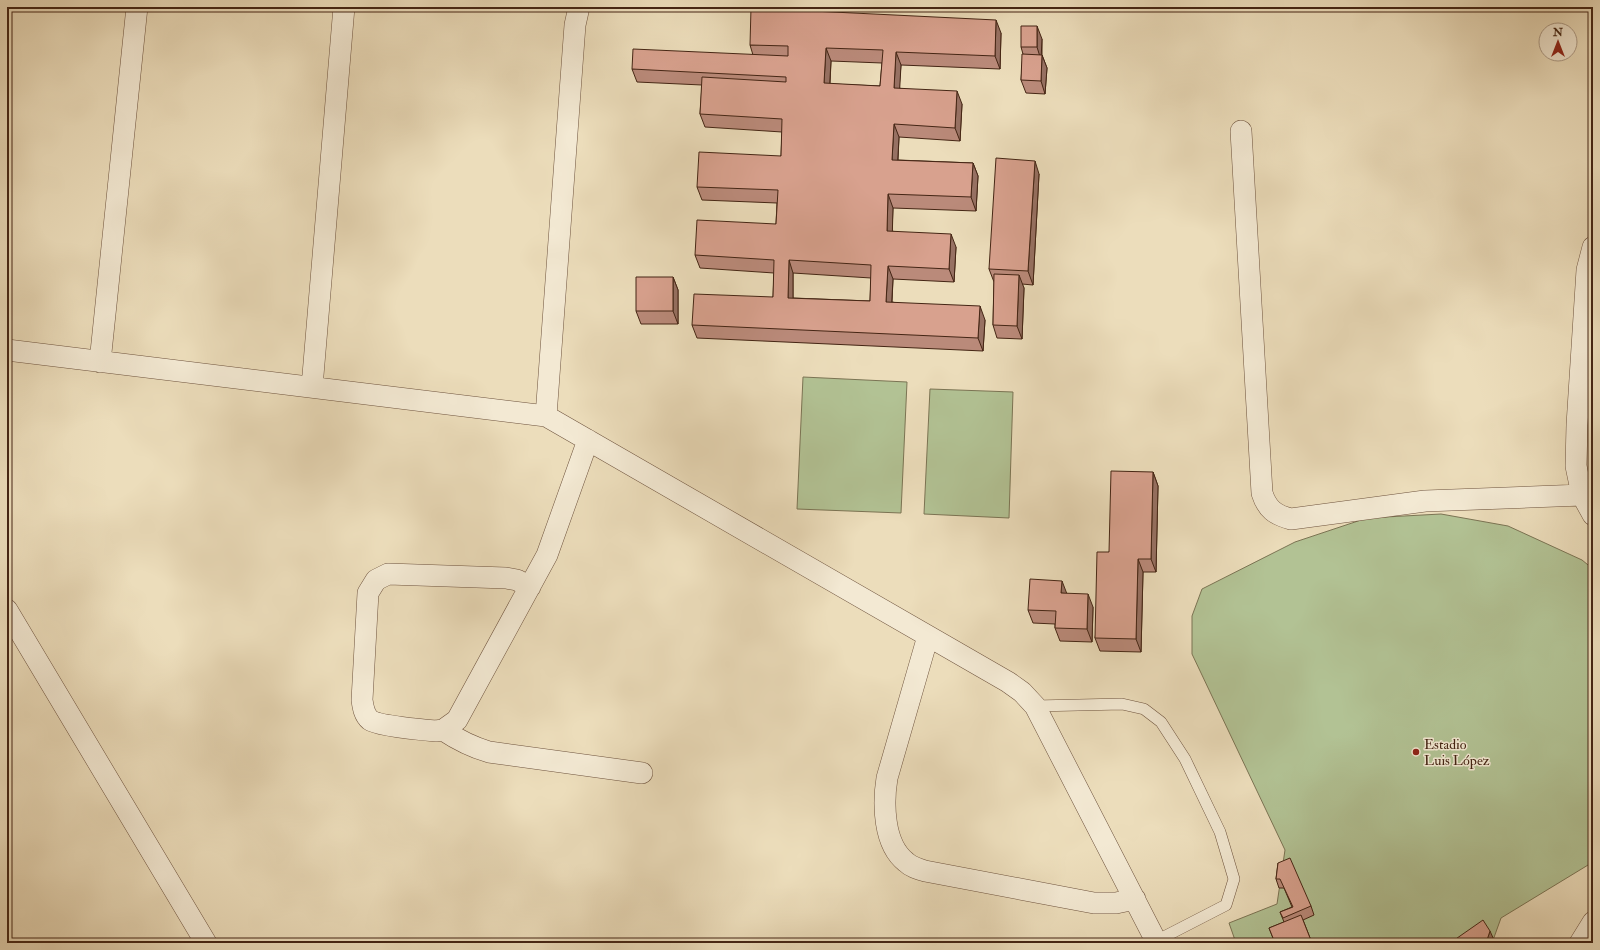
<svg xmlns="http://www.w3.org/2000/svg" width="1600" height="950" font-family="'IM FELL Double Pica',serif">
	<rect width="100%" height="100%" fill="#ecddbb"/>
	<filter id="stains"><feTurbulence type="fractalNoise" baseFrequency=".005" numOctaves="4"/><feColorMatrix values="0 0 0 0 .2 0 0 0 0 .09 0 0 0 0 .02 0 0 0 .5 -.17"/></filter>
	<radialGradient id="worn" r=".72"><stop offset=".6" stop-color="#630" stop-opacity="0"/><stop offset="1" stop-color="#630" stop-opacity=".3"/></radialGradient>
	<!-- green -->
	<path fill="#b2c294" stroke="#7b7454" d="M803 377 907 382 901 513 797 509Z
		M930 389 1013 392 1009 518 924 514Z
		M1441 514 1508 526 1582 560 1593 569V862L1501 918 1492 943H1236L1229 923 1277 904 1285 850 1192 654V616L1202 589 1295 542 1367 518Z"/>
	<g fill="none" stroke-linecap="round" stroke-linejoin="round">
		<defs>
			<path id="lane" d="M1035 706 1122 704 1144 709 1161 722 1185 759 1220 832 1234 879 1226 905 1156 941"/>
			<path id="street" d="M1241 131 1262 493C1267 509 1275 515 1291 519L1425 501 1582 495
				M1593 247 1587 270 1577 425 1576 466 1582 495 1593 515
				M7 350 546 416 1008 682 1022 692 1035 706 1157 943
				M100 362 137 7
				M312 387 344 7
				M546 416 575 25 579 7
				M530 587 517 580 506 578 388 574 376 580 368 593 362 700C363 707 364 715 370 720 378 726 424 730 436 731L443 730 457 720 547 555 588 440
				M7 610 206 943
				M928 636 887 778C883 803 883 844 906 862 911 867 918 869 925 871L1094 903H1116L1135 899
				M443 730C458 740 472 747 489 752L642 773
				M1580 943 1593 922"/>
		</defs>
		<!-- lane casing -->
		<use href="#lane" stroke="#6e533e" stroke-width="12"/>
		<!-- street casing -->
		<use href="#street" stroke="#6e533e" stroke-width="22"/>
		<!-- lane -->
		<use href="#lane" stroke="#f3e9d3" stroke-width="11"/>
		<!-- street -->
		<use href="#street" stroke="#f3e9d3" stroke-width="21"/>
	</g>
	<!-- wall -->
	<path fill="#ba8a7a" stroke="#442514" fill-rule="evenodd" d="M1001 33 1000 69 901 65 899 88 962 104 960 141 899 137 898 160 973 163 978 176 976 211 893 208 892 231 956 247 954 282 893 279 892 302 985 320 983 351 697 338 692 325 773 297 774 273 700 268 695 255 776 224 777 203 702 200 697 187 781 156 782 132 705 127 700 114 702 85 637 82 632 69 753 55 750 45ZM831 61 882 63 880 86 830 84ZM793 273 871 278 870 301 793 298Z
		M1042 39V55L1047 68 1045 94 1026 93 1021 80 1023 54 1021 47Z
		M1039 174 1033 285 1022 284 1024 288 1022 339 997 338 993 325 994 282 989 269Z
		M673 277 678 290V324H641L636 311Z
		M1153 472 1158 486 1156 572H1143L1141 652 1100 651 1095 638 1109 552Z
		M1066 593 1093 607 1092 642 1060 641 1055 628V624L1033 623 1028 610Z
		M1278 863 1311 906 1314 915 1303 920 1312 943H1275L1269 928 1284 922 1280 912 1292 907 1284 888H1279L1276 879Z"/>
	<!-- shaded-wall -->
	<path fill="#977163" stroke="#442514" d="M996 20 1001 33 1000 69 995 56Z
		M1037 26 1042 39 1041 60 1037 47Z
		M826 48 831 61 829 96 824 83Z
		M896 52 901 65 899 101 894 88Z
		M1042 55 1047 68 1045 94 1041 81Z
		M957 91 962 104 960 141 955 128Z
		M894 124 899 137 897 173 892 160Z
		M1035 161 1039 174 1033 285 1028 271Z
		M973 163 978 176 976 211 971 197Z
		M888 194 893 208 892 244 887 231Z
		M951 234 956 247 954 282 949 269Z
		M789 260 793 273V311L788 298Z
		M888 266 893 279 891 315 886 302Z
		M1019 275 1024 288 1022 339 1017 326Z
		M673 277 678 290V324L673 311Z
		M980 306 985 320 983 351 978 338Z
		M1153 472 1158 486 1156 572 1151 559Z
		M1138 559 1143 572 1141 652 1136 639Z
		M1062 581 1067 594 1061 593Z
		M1088 594 1093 607 1092 642 1087 629Z
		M1490 931 1494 940 1492 943H1486Z
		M1478 940 1480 943H1474Z"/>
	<!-- building -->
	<path fill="#d8a18e" stroke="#442514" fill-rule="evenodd" d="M751 8 996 20 995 56 896 52 894 88 957 91 955 128 894 124 892 160 973 163 971 197 888 194 887 231 951 234 949 269 888 266 886 302 980 306 978 338 692 325 694 294 773 297 774 260 695 255 697 220 776 224 778 190 697 187 699 152 781 156 782 119 700 114 702 77 786 82V77L632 69 633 49 788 56V46L750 45ZM826 48 883 50 880 86 824 83ZM789 260 871 265 870 301 788 298Z
		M1021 26H1037V47H1021Z
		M1022 54 1042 55 1041 81 1021 80Z
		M996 158 1035 161 1028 271 989 269Z
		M994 274 1019 275 1017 326 993 325Z
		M636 277H673V311H636Z
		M1111 471 1153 472 1151 559H1138L1136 639 1095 638 1097 552H1109Z
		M1030 579 1062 581 1061 593 1088 594 1087 629 1055 628 1056 611 1028 610Z
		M1290 858 1311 906 1283 918 1280 912 1293 907 1280 879H1276L1278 863Z
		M1301 915 1312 943H1275L1269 928Z
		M1483 920 1490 931 1486 943H1481L1478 940 1474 943H1450Z"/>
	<!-- markers -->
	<circle fill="#8f2418" stroke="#f3e9d3" stroke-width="1.5" cx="1416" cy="752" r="4"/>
	<g text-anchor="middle" stroke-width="3" stroke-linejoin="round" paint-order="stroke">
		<!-- poi labels -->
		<g font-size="14" fill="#442514" stroke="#f3e9d3" text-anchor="start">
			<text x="1424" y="749">Estadio<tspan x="1424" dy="16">Luis López</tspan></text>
		</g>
	</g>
	<!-- margin -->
	<rect width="1600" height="950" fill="none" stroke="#ecddbb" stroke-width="24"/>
	<rect x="8" y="8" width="1584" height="934" fill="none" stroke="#442514" stroke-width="2"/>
	<rect x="12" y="12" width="1576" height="926" fill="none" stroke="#442514"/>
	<!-- north arrow -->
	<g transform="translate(1558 42)"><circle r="19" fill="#f3e9d3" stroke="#ad9b87"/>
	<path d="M0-3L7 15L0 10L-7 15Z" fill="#8f2418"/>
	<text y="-6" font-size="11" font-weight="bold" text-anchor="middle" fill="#442514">N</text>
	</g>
	<rect width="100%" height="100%" filter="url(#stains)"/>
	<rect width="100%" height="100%" fill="url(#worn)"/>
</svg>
